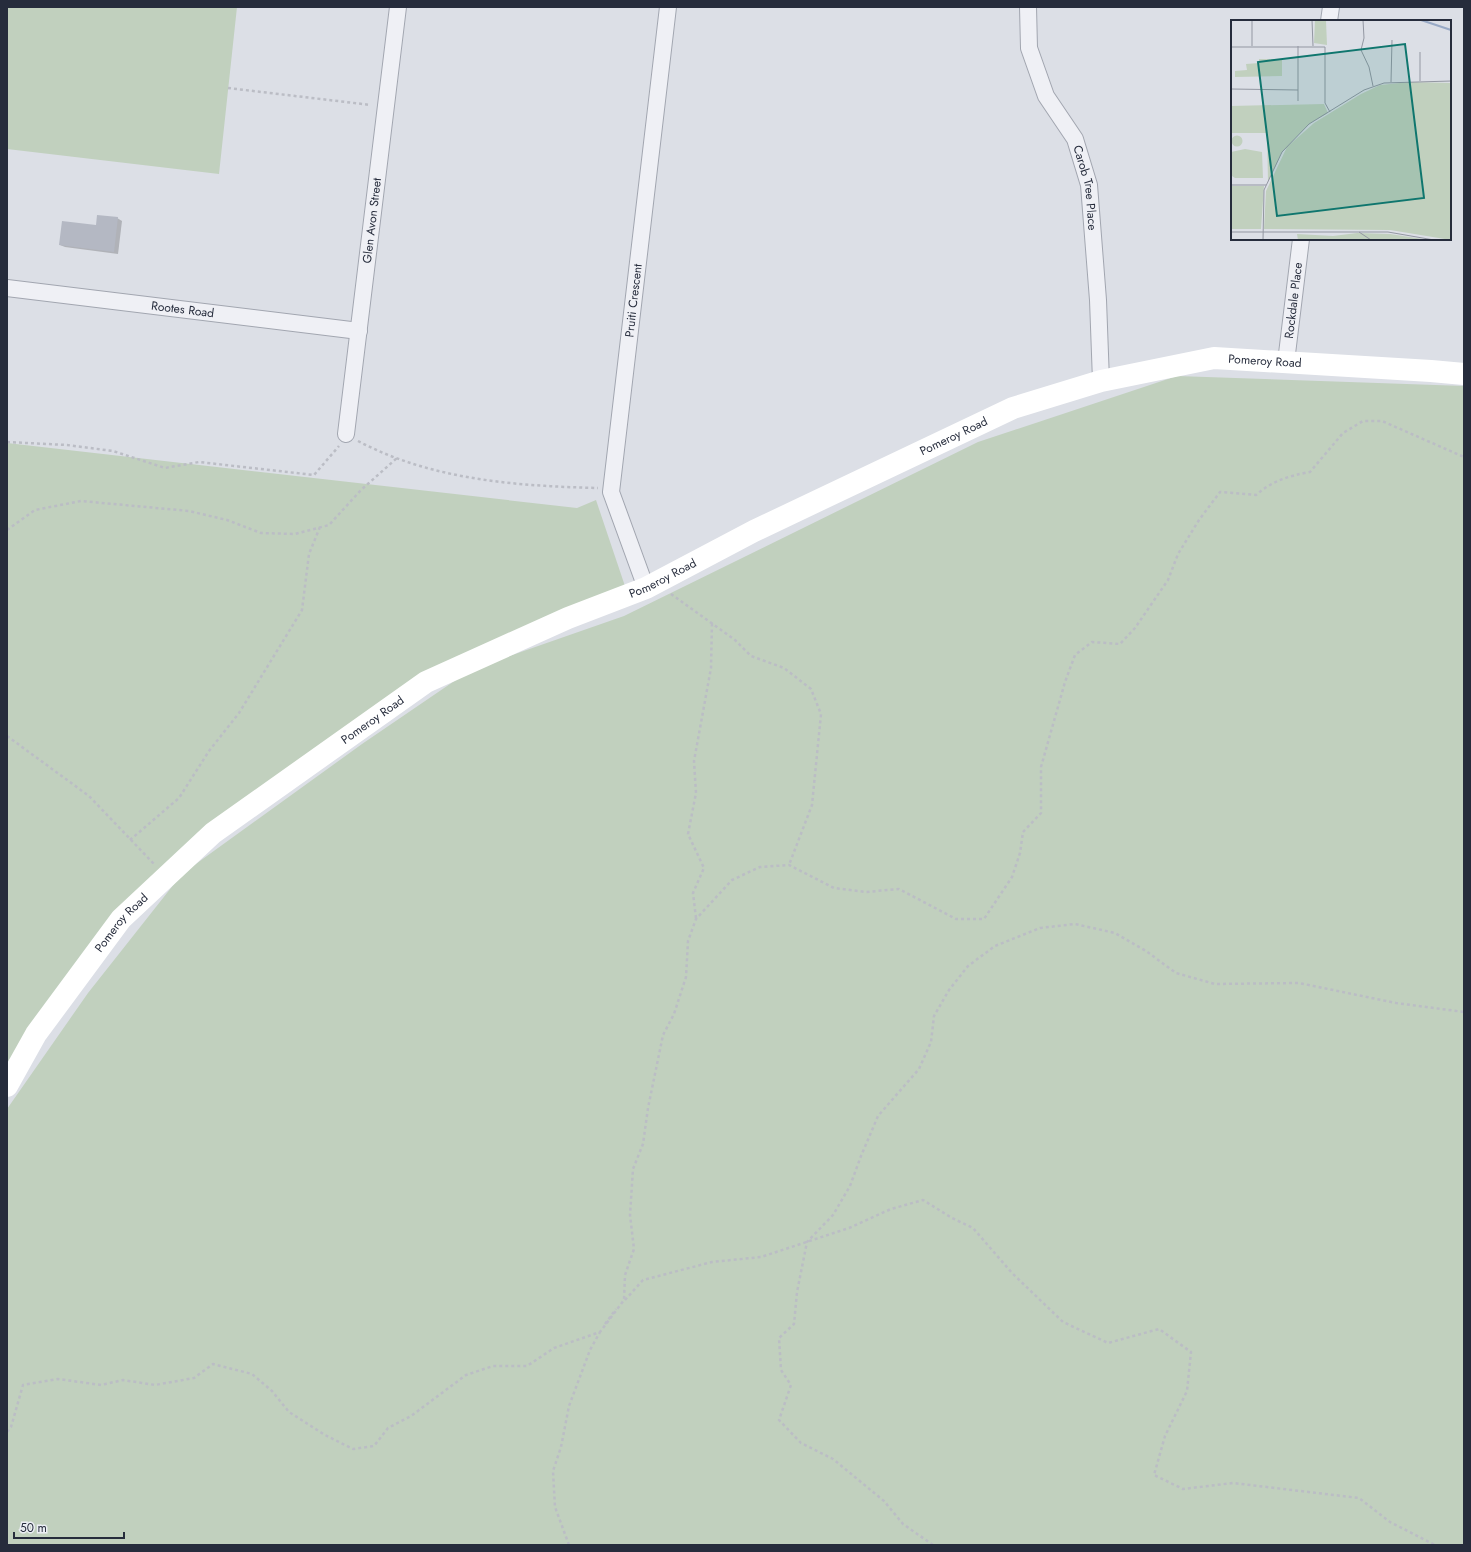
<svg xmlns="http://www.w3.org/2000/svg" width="1471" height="1552" font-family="Jost,sans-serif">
	<rect width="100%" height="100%" fill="#dcdfe6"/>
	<!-- green -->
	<path fill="#c1d0be" d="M7 7H237L219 174 7 149Z
		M1177 376 1464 386V1545H7V1109L88 993 182 874 362 744 472 669 624 616 978 442Z
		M7 443 577 508 596 500 628 595 426 682 213 833 121 919 7 1086Z"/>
	<!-- shadow -->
	<path fill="#0003" d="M117 218 122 221 118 254 65 247 60 245Z"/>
	<!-- building -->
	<path fill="#b4b8c3" d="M97 215 118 217 114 252 59 245 62 221 96 225Z"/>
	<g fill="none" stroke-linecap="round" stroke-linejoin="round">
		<defs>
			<g id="street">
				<path id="s1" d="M1028 7 1029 48 1046 96 1075 139 1089 185 1098 300 1101 381"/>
				<path d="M1329 21 1331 7"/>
				<path id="s2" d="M7 288 359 331"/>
				<path id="s3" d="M1286 362 1301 239"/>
				<path id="s4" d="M346 434 398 7"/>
				<path id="s5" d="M646 588 611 492 668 7"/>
			</g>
		</defs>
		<!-- street casing -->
		<use href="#street" stroke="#a2a6b0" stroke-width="18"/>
		<!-- path -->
		<path stroke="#bbbdc5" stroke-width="2.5" stroke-dasharray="3 3" stroke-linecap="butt" d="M228 88 371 105
			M358 441C432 480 516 486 598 488
			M7 442 67 445 113 451 165 468 199 462 314 475 339 446
			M7 530 35 510 81 501 189 511 227 520 261 533 295 534 329 525 361 490 397 458
			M671 594 735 640 751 656 784 668 811 689 821 714 812 805 789 865
			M7 736 89 796 154 864
			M130 840 179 798 209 751 239 713 302 610 309 554 320 527
			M696 918 693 893 704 868 688 834 696 793 694 761 711 668 712 622
			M625 1300 643 1280 712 1262 761 1257 849 1228 891 1209 923 1200 952 1218 973 1228 1012 1273 1063 1322 1108 1343 1159 1329 1191 1352 1187 1391 1165 1436 1154 1475 1183 1489 1233 1483 1359 1498 1390 1522 1435 1545
			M605 1324 616 1309
			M7 1432 11 1427 23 1385 58 1379 101 1385 123 1380 155 1385 194 1378 213 1364 252 1374 272 1391 289 1412 325 1435 353 1449 374 1446 388 1428 411 1416 466 1375 493 1366H527L554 1348 600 1332 624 1300 625 1275 634 1249 630 1215 633 1169 643 1144 648 1108 663 1035 674 1014 686 977 688 941 696 919 732 880 760 867 789 865 834 888 866 892 899 889 956 919H984L1012 877 1020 853 1023 832 1041 813V767L1065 682 1075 655 1092 642 1120 644 1135 628 1168 580 1178 554 1199 520 1220 492 1256 495C1272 481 1288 476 1310 472L1343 433 1363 421H1382L1464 457
			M569 1545 555 1507 553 1471 561 1447 569 1406 590 1350 600 1332
			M933 1545 903 1524 884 1501 833 1459 801 1443 779 1420 791 1385 781 1370 779 1338 794 1324 797 1292 807 1242 833 1215 850 1186 861 1156 878 1116 919 1069 931 1042 934 1016 949 990 968 966 995 946 1040 928 1075 924 1115 933 1146 951 1176 973 1215 984 1299 983 1396 1003 1464 1012"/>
		<!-- street -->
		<use href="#street" stroke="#eff0f5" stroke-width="16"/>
		<!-- secondary -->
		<path stroke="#fff" stroke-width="22" id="s6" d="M7 1086 36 1034 121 919 213 833 426 682 568 618 646 588 754 531 1013 408 1101 381 1214 358 1431 371 1464 374"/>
	</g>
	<g text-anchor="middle" stroke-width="3.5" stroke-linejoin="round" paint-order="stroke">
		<!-- street labels -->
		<g font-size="12" fill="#262c3c" stroke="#ebeef4">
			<text dy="4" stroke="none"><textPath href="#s1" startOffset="194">Carob Tree Place</textPath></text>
			<text dy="4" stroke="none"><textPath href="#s4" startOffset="215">Glen Avon Street</textPath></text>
			<text dy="4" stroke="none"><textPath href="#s5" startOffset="295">Pruiti Crescent</textPath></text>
			<text dy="4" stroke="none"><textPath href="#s3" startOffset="62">Rockdale Place</textPath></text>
			<text dy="4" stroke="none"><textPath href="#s2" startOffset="177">Rootes Road</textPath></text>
			<text dy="4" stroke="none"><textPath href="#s6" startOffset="1496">Pomeroy Road</textPath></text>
			<text dy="4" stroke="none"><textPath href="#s6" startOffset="1172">Pomeroy Road</textPath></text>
			<text dy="4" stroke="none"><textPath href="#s6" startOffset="848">Pomeroy Road</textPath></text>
			<text dy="4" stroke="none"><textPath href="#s6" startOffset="524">Pomeroy Road</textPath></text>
			<text dy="4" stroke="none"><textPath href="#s6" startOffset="200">Pomeroy Road</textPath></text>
		</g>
	</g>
	<!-- overview -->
	<g transform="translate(1231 20)">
		<rect width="220" height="220" fill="#dcdfe6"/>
		<path d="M84 0 95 1 96 25 83 23ZM28 39H51V56L4 57V51L16 50 15 44 28 43ZM179 62 220 63V220L159 210 33 209 35 171 56 127 83 103 130 74 149 65ZM93 84 97 93 78 104 51 132 37 162 36 113H0V86ZM0.5 121a5.5 5.5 0 1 1 11 0a5.5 5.5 0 1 1-11 0ZM14 129 31 132 32 158H4L1 156 0 132ZM0 166H33L30 209H0ZM126 213 159 214 198 220H67L66 214 102 216Z" fill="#c1d0be"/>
		<path fill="none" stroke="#98aac6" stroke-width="2" d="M190 0 220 10"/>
		<path fill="none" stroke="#9397a2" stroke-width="1" d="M21 0V26M81 0 82 26M132 0 133 18 130 30 138 47 142 66M67 26V81M0 27H94V83L99 92M189 61V32M160 62 161 20M0 69 67 70M0 165H35M0 212H157L203 220M128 212 140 220M32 220 33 170 51 132 78 104 133 70 153 63 220 61"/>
		<path fill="#0f766e" fill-opacity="0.15" stroke="#0f766e" stroke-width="2" d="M174 24 193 178 46 196 27 42Z"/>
		<rect width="220" height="220" fill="none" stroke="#262c3c" stroke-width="2"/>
	</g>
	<!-- border -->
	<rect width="1471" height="1552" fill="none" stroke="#262c3c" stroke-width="16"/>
	<!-- scale -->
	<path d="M14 1532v6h110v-6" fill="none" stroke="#262c3c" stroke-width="2"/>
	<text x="20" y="1532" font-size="12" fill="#262c3c" stroke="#ebeef4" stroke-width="3" paint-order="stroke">50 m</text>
</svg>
